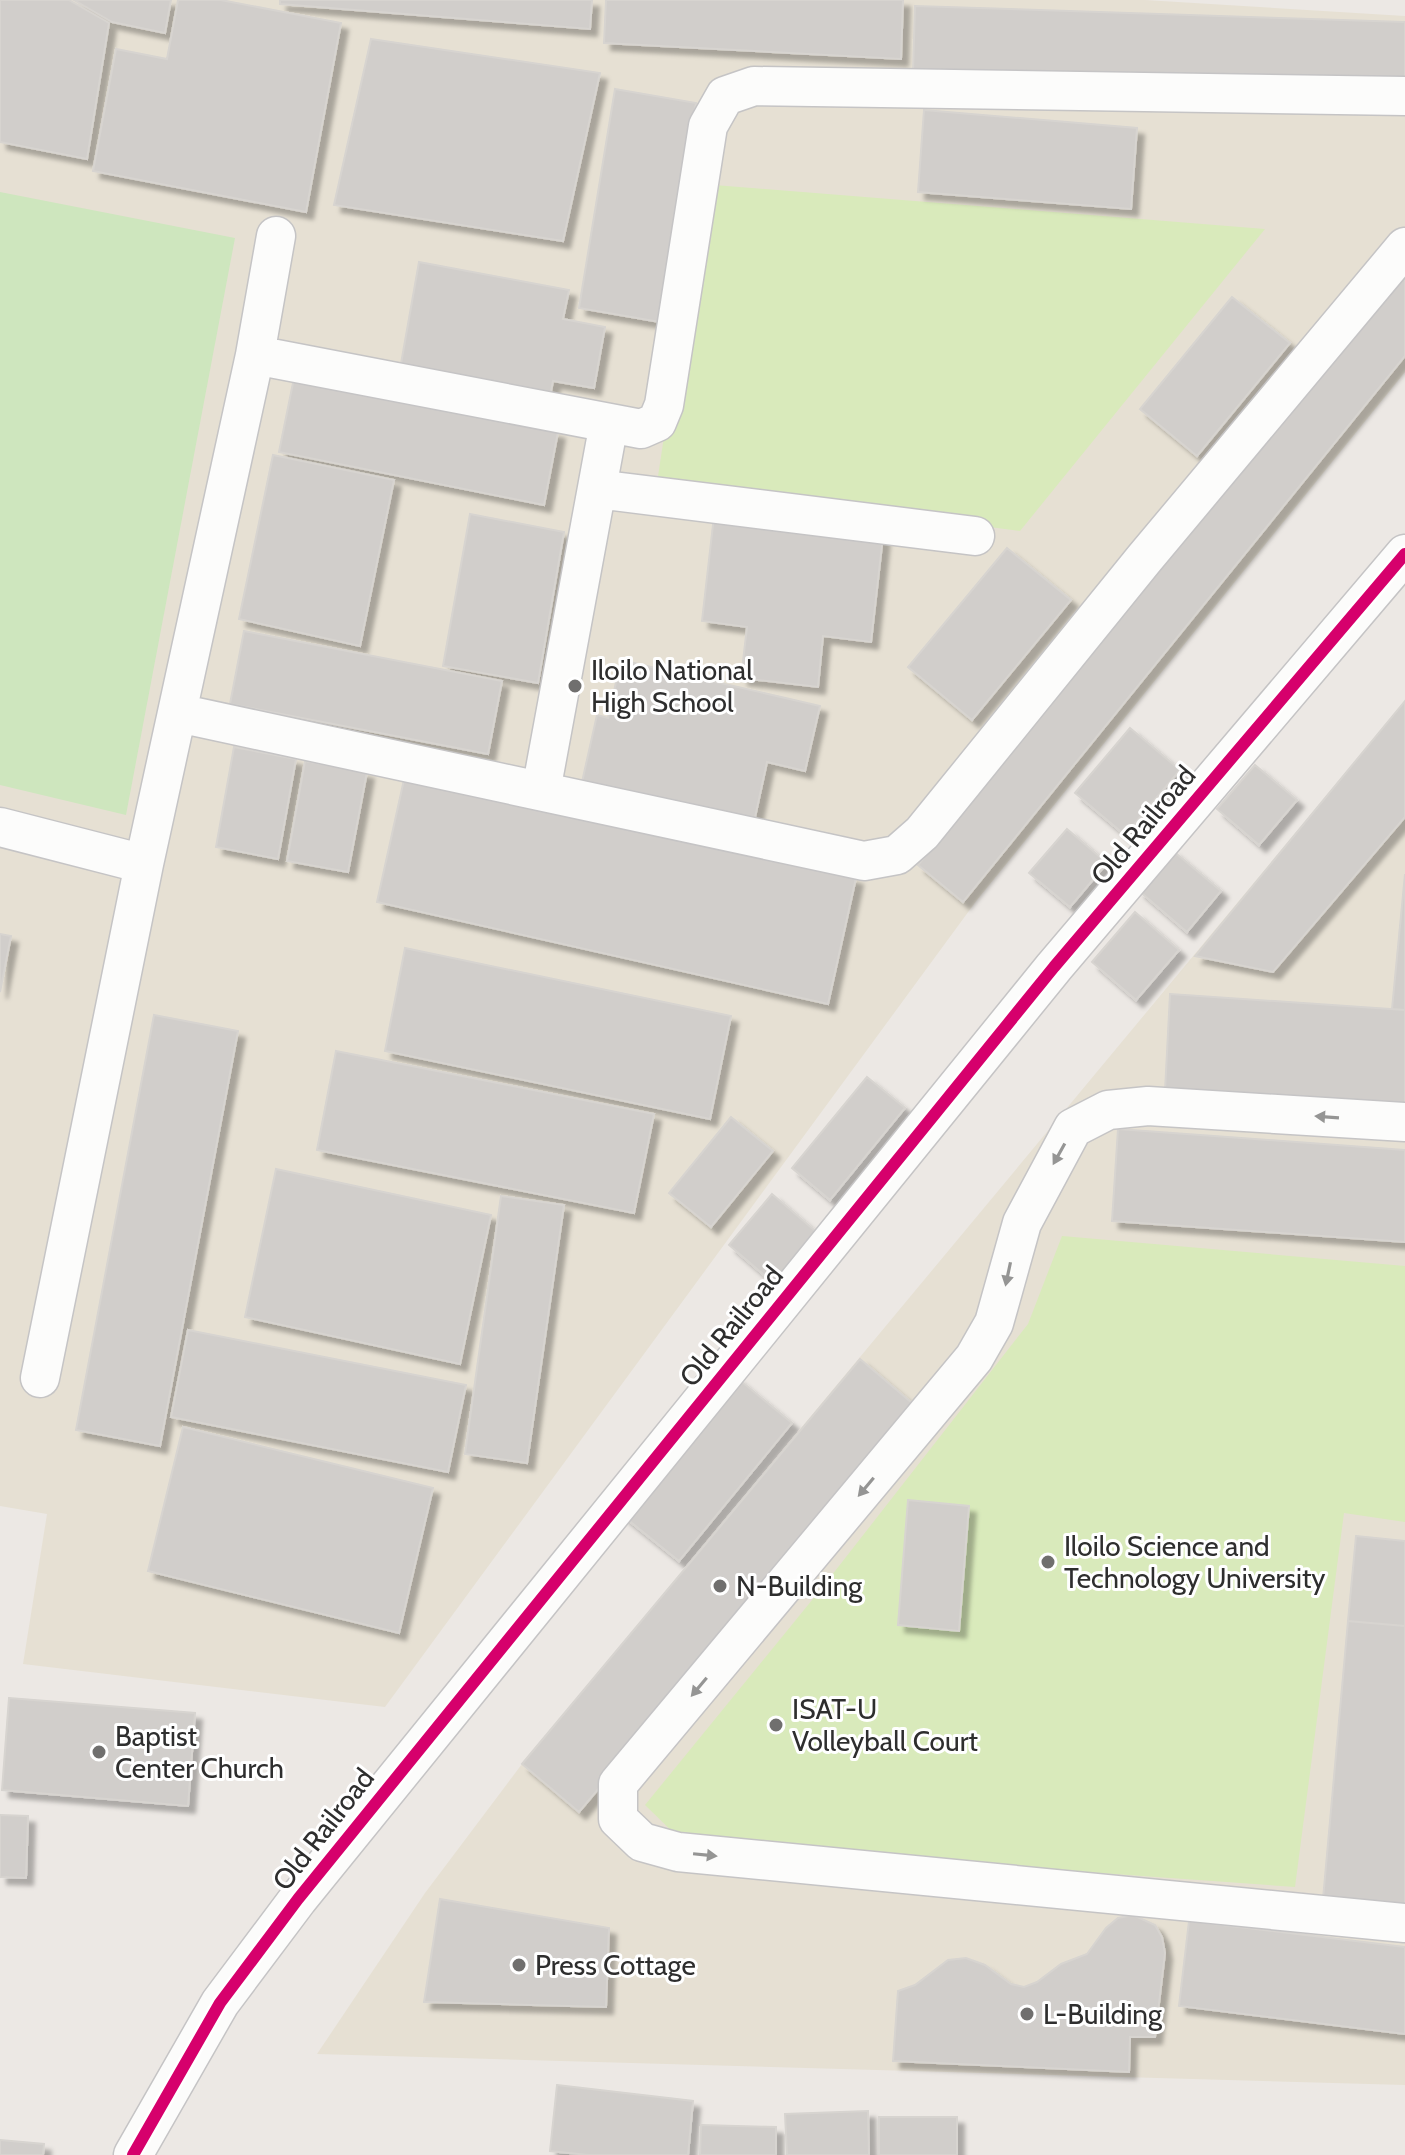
<svg xmlns="http://www.w3.org/2000/svg" width="1405" height="2155" font-family="Cabin,sans-serif">
	<defs>
		<filter id="shadow"><feDropShadow dx="7" dy="7" stdDeviation="2" flood-color="#0004"/></filter>
	</defs>
	<rect width="100%" height="100%" fill="#ece8e4"/>
	<!-- education -->
	<path fill="#e6e0d3" d="M0 0H1145L1405 16V372L977 900 385 1707 23 1664 47 1514 0 1506Z
		M1405 701V2085L317 2054 425 1893 522 1764Z"/>
	<!-- green -->
	<path fill="#cee6be" d="M0 192 235 238 126 815 0 785Z"/>
	<!-- pitch -->
	<path fill="#d9eabb" d="M702 184 1265 229 1020 531 657 483Z
		M1062 1236 1405 1266V1522L1344 1513 1295 1887 684 1843 645 1805 821 1589 1028 1324Z"/>
	<!-- building -->
	<path fill="#d1cecb" stroke="#d7d4d0" stroke-width="2" filter="url(#shadow)" d="M0 0H69L109 23 87 159 0 142Z
		M74 0H171L165 33 112 22Z
		M178 0H221L341 23 306 212 93 171 116 49 167 59Z
		M280 0H592L590 29 280 4Z
		M606 0H903L901 59 604 43Z
		M915 6 1405 22V88L913 72Z
		M371 39 600 73 563 241 334 205Z
		M615 89 696 103 660 322 579 308Z
		M924 110 1137 128 1131 209 918 192Z
		M419 262 569 290 563 319 605 327 594 388 553 381 549 402 399 375Z
		M1405 263V356L963 902 918 865Z
		M1232 297 1290 343 1197 456 1140 409Z
		M294 378 558 432 544 505 279 452Z
		M273 455 394 480 360 646 239 619Z
		M470 514 564 532 538 683 443 666Z
		M714 516 883 536 871 642 823 636 818 687 741 678 747 627 702 621Z
		M1007 548 1071 600 972 720 908 667Z
		M244 631 502 681 488 754 230 704Z
		M621 660 820 706 805 771 767 762 754 822 582 782 597 715 608 718Z
		M1405 701V817L1273 972 1195 956Z
		M1130 728 1180 770 1125 835 1075 793Z
		M234 747 296 759 278 859 216 847Z
		M305 761 367 772 348 872 287 861Z
		M1255 765 1297 800 1259 845 1217 809Z
		M405 775 856 878 828 1004 377 902Z
		M1067 829 1107 863 1070 907 1029 873Z
		M1172 850 1221 891 1187 932 1138 890Z
		M1405 874V1010L1392 1009Z
		M1135 912 1179 950 1136 1000 1092 962Z
		M0 934 11 936 0 992Z
		M405 948 731 1016 710 1119 385 1051Z
		M1170 994 1405 1010V1107L1165 1091Z
		M154 1015 238 1031 160 1446 76 1430Z
		M336 1051 654 1114 634 1213 317 1150Z
		M867 1077 905 1108 830 1200 792 1168Z
		M731 1117 773 1151 711 1227 669 1193Z
		M1118 1129 1405 1150V1242L1112 1221Z
		M276 1169 491 1215 460 1364 245 1317Z
		M772 1194 827 1241 784 1292 729 1245Z
		M501 1196 564 1205 527 1463 465 1454Z
		M188 1330 466 1385 448 1472 171 1417Z
		M860 1359 918 1408 579 1812 522 1764Z
		M736 1377 792 1423 679 1561 622 1515Z
		M183 1427 433 1488 399 1633 148 1571Z
		M908 1500 969 1506 959 1631 898 1625Z
		M1356 1536 1405 1541V1626L1348 1621Z
		M1348 1621 1405 1626V1907L1323 1899Z
		M9 1698 195 1713 188 1806 2 1790Z
		M0 1815 28 1816 26 1878 0 1877Z
		M440 1899 609 1928 606 2007 424 2002Z
		M1133 1915 1155 1925 1162 1937 1165 1953 1155 2037H1130L1129 2072 893 2061 898 1991 915 1985 948 1960 966 1958 985 1965 1011 1984 1024 1987 1037 1982 1061 1964 1087 1954 1106 1928 1118 1918Z
		M1189 1921 1405 1947V2034L1179 2006Z
		M557 2085 693 2101 688 2155H588L550 2151Z
		M868 2111 869 2155H787L785 2114Z
		M879 2117H957V2155H879Z
		M701 2125 776 2127V2155H700Z
		M0 2140 44 2144 43 2155H0Z"/>
	<g fill="none" stroke-linecap="round" stroke-linejoin="round">
		<defs>
			<path id="minor" d="M255 355 641 429 657 422 664 405 708 126 725 96 754 86 1405 96
				M597 489 975 536
				M178 713 864 861 897 855 922 833 1144 559 1405 247
				M541 791 609 423
				M0 827 144 864 255 355 276 236
				M1405 1122 1148 1106 1108 1110 1073 1128 1022 1223 994 1323 974 1358 618 1784V1819L642 1842 678 1852 1405 1923
				M40 1378 144 864
				M133 2155 220 2003 298 1899 1054 967 1405 554"/>
		</defs>
		<!-- minor casing -->
		<use href="#minor" stroke="#c5c4c5" stroke-width="41"/>
		<!-- minor -->
		<use href="#minor" stroke="#fcfcfb" stroke-width="38"/>
		<defs>
			<path id="cycleway" d="M133 2155 220 2003 298 1899 1054 967 1405 554"/>
		</defs>
		<!-- cycleway casing -->
		<use href="#cycleway" stroke="#fff" stroke-width="17"/>
		<!-- cycleway -->
		<use href="#cycleway" stroke="#d6006c" stroke-width="12"/>
	</g>
	<!-- one-way arrows -->
	<defs><path id="oneway-solid" d="M-6-.8H1V-3.2L6.5 0L1 3.2V.8H-6Z" transform="scale(2)"/></defs>
	<g fill="#959594">
		<use href="#oneway-solid" transform="translate(1327 1117) rotate(-176)"/>
		<use href="#oneway-solid" transform="translate(1059 1154) rotate(119)"/>
		<use href="#oneway-solid" transform="translate(1008 1274) rotate(102)"/>
		<use href="#oneway-solid" transform="translate(866 1487) rotate(130)"/>
		<use href="#oneway-solid" transform="translate(699 1687) rotate(130)"/>
		<use href="#oneway-solid" transform="translate(705 1855) rotate(6)"/>
	</g>
	<!-- markers -->
	<g fill="#706f6e" stroke="#fff" stroke-width="3">
		<circle cx="575" cy="686" r="8"/>
		<circle cx="1048" cy="1562" r="8"/>
		<circle cx="720" cy="1586" r="8"/>
		<circle cx="776" cy="1725" r="8"/>
		<circle cx="99" cy="1752" r="8"/>
		<circle cx="519" cy="1965" r="8"/>
		<circle cx="1027" cy="2014" r="8"/>
	</g>
	<g text-anchor="middle" stroke-width="6" stroke-linejoin="round" paint-order="stroke">
		<!-- poi labels -->
		<g font-size="28" fill="#2e2e2e" stroke="#fff" text-anchor="start">
			<text x="591" y="680">Iloilo National<tspan x="591" dy="32">High School</tspan></text>
			<text x="1064" y="1556">Iloilo Science and<tspan x="1064" dy="32">Technology University</tspan></text>
			<text x="736" y="1596">N-Building</text>
			<text x="792" y="1719">ISAT-U<tspan x="792" dy="32">Volleyball Court</tspan></text>
			<text x="115" y="1746">Baptist<tspan x="115" dy="32">Center Church</tspan></text>
			<text x="535" y="1975">Press Cottage</text>
			<text x="1043" y="2024">L-Building</text>
		</g>
		<!-- street labels -->
		<g font-size="28" fill="#2e2e2e" stroke="#fff">
			<text transform="translate(1143 825) rotate(-50)" y="10">Old Railroad</text>
			<text transform="translate(731 1326) rotate(-51)" y="10">Old Railroad</text>
			<text transform="translate(323 1829) rotate(-52)" y="10">Old Railroad</text>
		</g>
	</g>
</svg>
